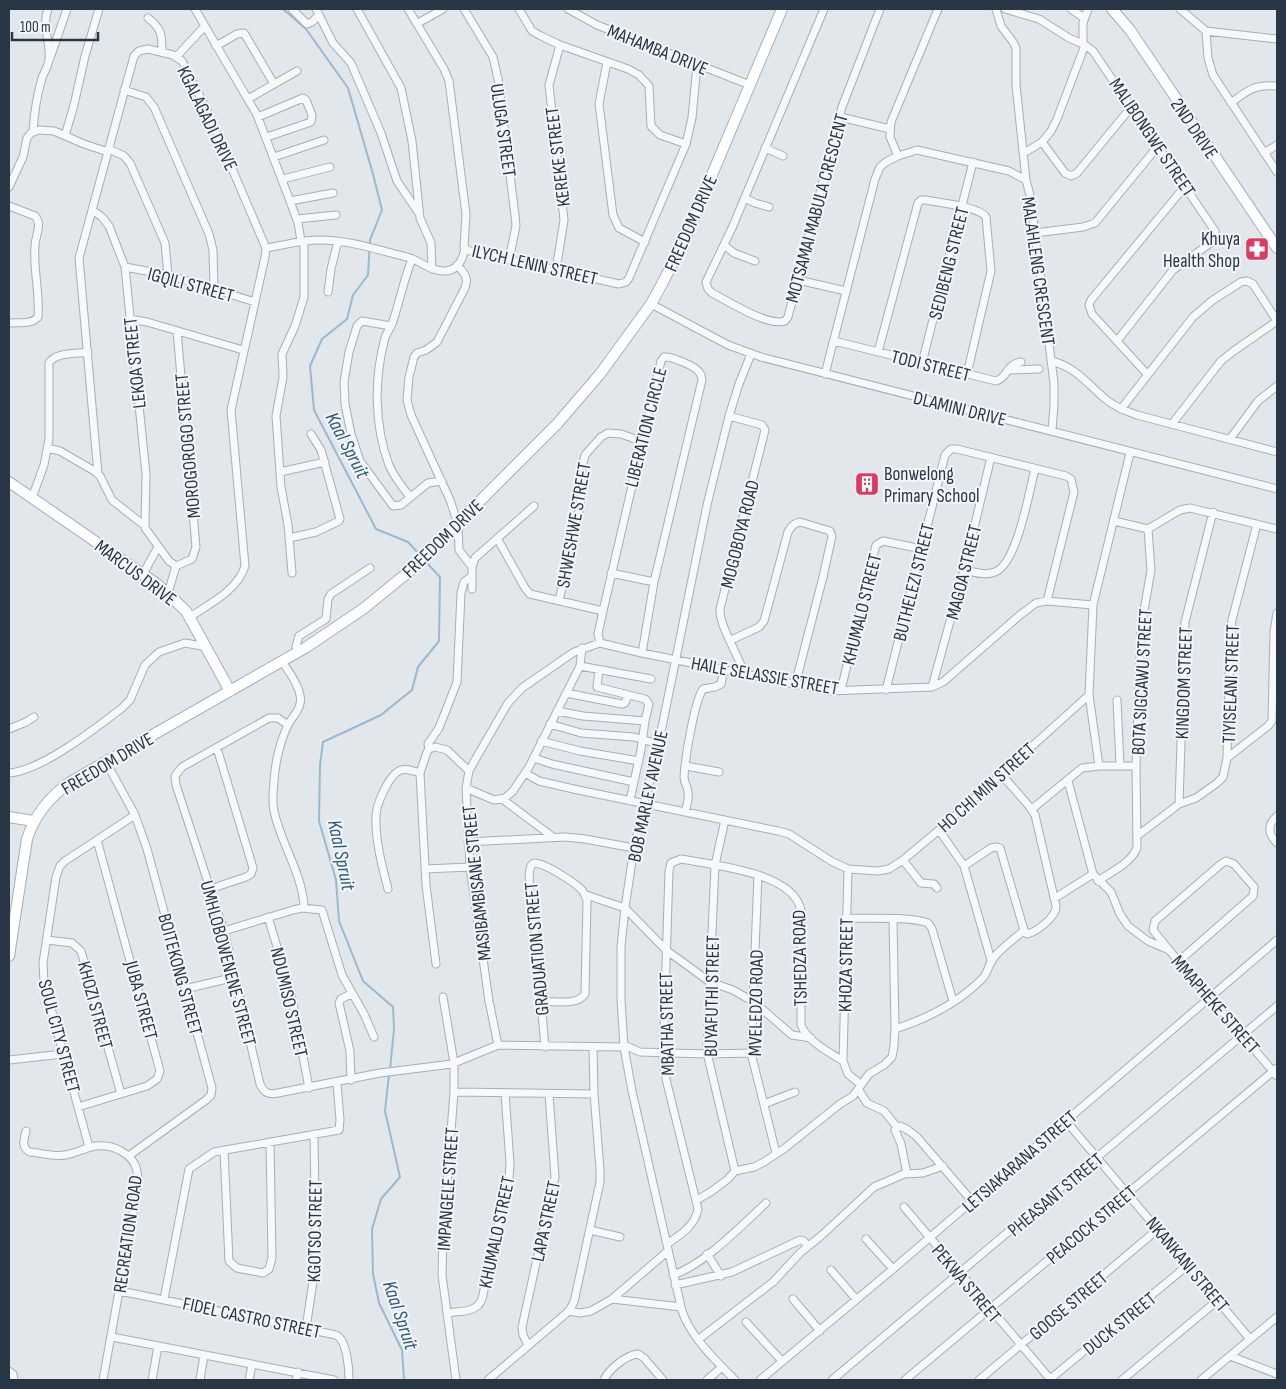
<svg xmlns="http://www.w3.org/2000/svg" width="1286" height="1389" font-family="'Sofia Sans Condensed',sans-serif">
	<rect width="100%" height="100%" fill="#e2e7ec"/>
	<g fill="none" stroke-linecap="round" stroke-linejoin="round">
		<!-- stream -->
		<path stroke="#9ab9d0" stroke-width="2" d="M283 9 306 29 348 88 373 174 382 210 370 240 368 275 353 295 347 319 322 339 310 366 314 410 376 529 408 542 420 555
			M390 1070 394 1029 393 1007 363 981 339 921 336 880 319 821 320 765 323 742 381 715 412 690 418 667 439 641 440 577 425 561
			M389 1074 385 1111 400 1177 381 1199 372 1229 373 1274 379 1303 402 1350 404 1380"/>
		<defs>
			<path id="street" d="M195 9 257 115 290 201 298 223 301 241
				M292 9 307 24 312 22 319 15
				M316 9 333 43 351 63 381 133 397 181 418 212
				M357 9 401 88 412 141 420 218 431 243 432 269
				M408 9 444 69 449 81 466 214 464 248 470 251 619 284 626 282 629 278 686 144 692 118 697 65
				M464 9 493 57 498 79 515 215 516 226 509 260
				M519 9 532 31 541 36 560 45 628 69 639 75 649 86 651 126 660 135 686 144
				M568 9 597 25 750 85
				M824 9 732 228 706 282 708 289 712 293C728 301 768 327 785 321L788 317 842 107 880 9
				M996 9 1001 26 1013 42 1016 48V85L1026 180
				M1005 9 1039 19 1069 38 1085 45 1093 51 1215 231V236L1212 242 1173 270 1117 341
				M1071 9 1084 18
				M1180 9 1206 31 1277 39
				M148 18C162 29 162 35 162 52
				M418 23 443 9
				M1206 31 1208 58 1213 75 1277 172
				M1083 43V23L1088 9
				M1085 45 1057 119 1051 131 1042 142 1065 173 1071 176 1077 173 1132 106
				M216 46 237 34 244 33 274 84
				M176 57 205 26
				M50 58 67 9
				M607 62 599 104 613 215 619 228 645 242
				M124 90 146 97 154 107 209 234 213 250 214 288
				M248 99 297 71
				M1231 103C1248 90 1255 84 1277 86
				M258 117 303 98 306 100 312 115 311 122 267 137
				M840 117 890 129
				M33 132C34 114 37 95 42 78 44 72 49 65 49 59 51 42 41 27 48 9
				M65 136 74 105 85 56 99 9
				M765 148 783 156
				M109 149 124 156 130 163 165 243 168 275
				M1024 153 1042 142
				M1264 153 1277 145
				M898 156 890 137 891 122 938 9
				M274 157 324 140
				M283 179 330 167
				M9 187 23 157 27 138 31 133 39 130 54 131 84 144 108 152
				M745 198 755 203 769 207
				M290 201 333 193
				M9 206 35 216C43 224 35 236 35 246 33 269 40 293 38 317 32 325 18 322 9 323
				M92 210 102 217 109 226 125 267 146 474 145 528 169 561 176 566 192 559 196 547 177 331
				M297 219 336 215
				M1035 233 1083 227 1095 223 1158 146
				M724 245 734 253 755 261
				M266 248C284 245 301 240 320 240 349 240 378 250 407 257 421 261 431 272 446 271 458 270 463 258 465 249
				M457 265C464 273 469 277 465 288L437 342 426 350 417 353 414 357 409 377 407 400 411 415 450 500 458 524 459 550 472 567
				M125 267 168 275 255 302
				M556 270 564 220 549 85 560 45
				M798 280 846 291
				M328 292 331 269 338 241
				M651 304 728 345 761 357 1277 489
				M129 319 147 322 243 350
				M391 326 362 321 357 326 349 352 344 382 345 404 351 434 360 461 393 506 401 505 428 483 442 481
				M834 341 996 381C1008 378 1006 364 1021 362
				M878 352 918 203 921 200H926C939 203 978 206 986 217L991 271 967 374
				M1051 361C1077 367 1089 386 1108 401 1117 408 1126 411 1137 415L1277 452
				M922 363 973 162
				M1008 370 1039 369
				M825 374 875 179 880 167 886 162 898 156 917 150 1009 171 1026 180 1030 195 1054 383V405L1052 430
				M1147 374 1092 314 1089 305 1091 300 1186 185
				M1121 409 1193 317 1213 300 1241 282 1247 281 1253 284 1277 321
				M729 416 762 425 765 430 720 609C719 626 739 655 744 674
				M1172 424 1221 361 1235 350 1277 321
				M1230 439 1258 401 1277 386
				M47 448 60 451 96 472 100 476 112 500 145 526
				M280 472 325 462
				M98 474 79 258 134 56 139 51 148 49 173 55 182 61 206 108 266 248 265 257 231 410 245 566C238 590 209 604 190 617
				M410 497C402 487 394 477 389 465 374 425 374 378 385 338 387 331 392 327 393 321 400 300 404 279 412 259
				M32 498 44 465 49 439V363C56 352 76 354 88 352
				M1114 521 1148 529 1180 510 1190 508 1277 529
				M289 538 316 532 339 521 340 519 321 450 311 434
				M497 538 525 588 530 594 603 611
				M964 570C974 572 985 576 995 572 1017 564 1029 492 1035 469
				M292 573 288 525 281 487 276 416 283 377 282 354 295 326 304 297V241
				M611 573 654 582
				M143 574 158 547
				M472 589V567L475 558 534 506
				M168 593 176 566
				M559 601 580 507 582 468 585 455 601 437 608 433 621 434 641 441
				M731 640 759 627 764 621 788 532C791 526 794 523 800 522L830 531 832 536 823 577 795 685
				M600 643 598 634 603 611 661 361 664 357C671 356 695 366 699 372 702 375 701 377 702 380L654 582 642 653
				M297 653 296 646 299 636 326 619 328 599 331 594 370 568
				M282 661C288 671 298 683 300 695 303 708 293 715 288 725 280 741 275 764 274 781 273 791 272 802 274 811 281 844 302 873 304 906L302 908
				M580 666 651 679
				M599 670 597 687 645 699 649 704 645 721 641 750 630 800
				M932 687 964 570 991 457
				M841 690 876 545 883 541 922 549
				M886 690 945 455 951 449H957L1066 476 1071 479 1074 492 1047 601
				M566 693 622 704 625 703 628 695
				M1117 700 1120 765
				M557 711 583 716 645 721
				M550 724 581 733 634 737 658 744
				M288 725 278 718H269L182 767 175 776 176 785 224 931 260 1084C264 1093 269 1095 278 1093L380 1073 444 1065 454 1063 498 1045 624 1047
				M9 729 26 722 34 717
				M541 741 580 751 639 761
				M429 749 428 744 439 728 457 682 461 593 464 582 472 576
				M534 758 552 764 634 782
				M1227 758 1268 726 1272 721 1274 632 1277 613
				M106 762 135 815 147 849 212 1088 211 1095 206 1100 130 1155
				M686 766 719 772
				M1099 766 1089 695 1093 605 1130 453
				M9 773C41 771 96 728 122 708L130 700 145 665 159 652 185 643 207 647
				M525 773 539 781 578 790 778 831 789 834 831 861 848 869 878 871 889 869 903 860 939 830 1089 695
				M1001 774 1029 806 1035 815 1056 906C1057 916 1037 932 1027 934L1024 930
				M1068 781 1093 874 1111 892 1120 914 1128 926 1148 941 1167 949
				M466 788 494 800 505 798 513 791 529 767 580 666 582 648
				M502 799 553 837
				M1179 804 1185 622 1213 512
				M1032 809 1082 768 1099 766H1136
				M685 812C687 806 689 799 688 792 688 787 684 783 684 777 685 760 694 702 703 689L715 687 721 684 724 669
				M1277 816C1267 825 1268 834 1277 843
				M725 820 715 865 707 1046 708 1057 735 1171
				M939 830 964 866 991 960
				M1137 836 1179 804 1196 798 1217 783 1223 777 1227 758 1230 642 1232 620 1257 524
				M468 842 565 837 585 839 634 848
				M903 860 921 883 934 884 937 888
				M964 866 991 848 996 847 1000 848 1024 930
				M425 869 470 867
				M848 869 843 1061 848 1074 860 1084
				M758 875 751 1053 776 1153
				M1098 881C1111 872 1131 863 1137 848L1136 766 1141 628 1151 570 1148 529
				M210 889 246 877 251 874 253 868 217 748
				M388 889C382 866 375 840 376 816 376 805 389 774 401 770 407 768 414 771 420 773
				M586 895 625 908 666 950 710 982 733 990 754 1002 792 1035 811 1038
				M1055 898 1093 874
				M268 917 291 993 309 1088
				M845 918C865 919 912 916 928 923L932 929 953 1001
				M224 931 293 910 302 908 322 910 342 975 364 1014 374 1037
				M47 940 72 943 81 951 121 1094
				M1179 961 1253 896 1254 887 1234 864 1226 861 1221 864 1155 921 1153 930 1169 950 1277 1076
				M436 964 426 885 420 773 427 752 429 749 435 747 447 750 469 771
				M185 989 235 977
				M443 997 454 1063V1092L443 1237 442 1275 456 1380
				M541 1001C553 1001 578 1006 585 994L587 901C586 897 585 894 582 890 574 882 545 863 534 863 531 865 531 865 530 869 527 884 532 907 534 923 538 964 541 1006 545 1047
				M895 1029C926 1019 959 1002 982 979 988 973 988 965 993 959 999 949 1015 939 1024 930
				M498 1045 489 1001 470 867 466 788 469 771 475 760 508 703 522 688 574 652 600 643 642 653 829 691 932 687 943 682 1020 615 1036 603 1047 601 1093 605
				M624 1045 640 1052 707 1054 751 1053
				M9 1060 63 1054
				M351 1080 350 1051 339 1003 341 999 351 994
				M858 1089 867 1103 884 1111 897 1127
				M454 1092 594 1094
				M764 1104 795 1092
				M78 1107 147 1086 157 1079 160 1071 97 840
				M1066 1121 1250 1339
				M26 1131C24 1139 21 1148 30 1152 41 1153 54 1157 65 1155 76 1153 85 1148 95 1146 104 1145 113 1146 121 1151 143 1163 138 1181 135 1202L103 1380
				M89 1147 44 983 43 963 56 877 60 866 65 861 135 815
				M224 1150 229 1261 237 1268 263 1273 269 1269 272 1258 270 1142
				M907 1174 901 1144 895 1130 900 1126 908 1130 917 1137 972 1201
				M697 1200 712 1191 728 1179 735 1171 754 1167 764 1162 785 1148 840 1104 853 1096 869 1074 884 1065 892 1057 894 1046 895 1029 893 919
				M904 1207 1051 1380
				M590 1230 620 1237
				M866 1239 893 1269
				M667 1244C680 1235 695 1226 698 1209L666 1079 663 1059 669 871 671 863 681 859C712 865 795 872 801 911V1025C807 1041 829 1052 843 1061
				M707 1254 721 1276
				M831 1270 856 1299
				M673 1275C705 1264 741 1226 766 1203
				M675 1285 732 1272 800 1240 804 1241 807 1246
				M120 1291 336 1335C347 1340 349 1368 349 1380
				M164 1299 189 1169 214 1152 339 1130 340 1120 337 1083
				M612 1299 668 1251
				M793 1299 820 1331
				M569 1311 574 1302 600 1182V1169L594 1094 593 1048
				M447 1313C460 1311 477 1313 482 1299L509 1178 510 1163 505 1093
				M746 1322 782 1361
				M306 1328 316 1262 314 1134
				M112 1337 334 1380
				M699 1339 773 1282 800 1253 822 1235 874 1187 904 1174 923 1173 943 1166
				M528 1345 523 1335 522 1327 555 1177 549 1094
				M1230 1356 1277 1374
				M9 1371 13 1374 14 1380
				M152 1380 158 1346
				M200 1380 204 1355
				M249 1380 252 1365
				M296 1380 298 1372
				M488 1380 569 1311 580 1313 591 1311 612 1299 681 1307
				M604 1380C608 1370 626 1355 638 1354L644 1358 663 1380
				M707 1380 722 1367
				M735 1380C717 1362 690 1336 682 1311L632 1091 624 1047 621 1000V947L625 908 634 848 661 732 707 505 729 416 739 384 751 354
				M760 1380 893 1269 1277 940
				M832 1380 1277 1006
				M905 1380 1277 1068
				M979 1380 1158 1229
				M1049 1380 1188 1265
				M1122 1380 1218 1300
				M1201 1380 1277 1317"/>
			<path id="secondary" d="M1112 9 1130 30 1277 248
				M9 482 157 584 186 611 230 691
				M9 817 33 821
				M9 956 27 839C35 814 50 796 72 781L305 648 363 609 411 570 557 424 600 374 651 304 663 282 684 241 782 9"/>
		</defs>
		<!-- street casing -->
		<use href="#street" stroke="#a6aeb7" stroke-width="9"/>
		<!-- secondary casing -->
		<use href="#secondary" stroke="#a6aeb7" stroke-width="12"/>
		<!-- street -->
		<use href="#street" stroke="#f6f8fa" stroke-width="7"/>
		<!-- secondary -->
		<use href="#secondary" stroke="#fff" stroke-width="10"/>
	</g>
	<!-- icons -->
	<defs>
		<symbol id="pharmacy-square" viewBox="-11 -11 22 22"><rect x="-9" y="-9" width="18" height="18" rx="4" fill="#dd3b62" stroke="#f3f6f9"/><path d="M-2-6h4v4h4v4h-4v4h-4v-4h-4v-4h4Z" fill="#fff"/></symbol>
		<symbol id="building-square" viewBox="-11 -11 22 22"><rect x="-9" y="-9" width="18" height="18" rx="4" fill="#dd3b62" stroke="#f3f6f9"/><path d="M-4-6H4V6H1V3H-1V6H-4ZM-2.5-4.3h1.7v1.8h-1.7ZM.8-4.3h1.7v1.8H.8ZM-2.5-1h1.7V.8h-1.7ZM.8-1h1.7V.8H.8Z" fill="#fff"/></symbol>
	</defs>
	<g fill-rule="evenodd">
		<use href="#pharmacy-square" x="1243" y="235" width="28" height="28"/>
		<use href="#building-square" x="853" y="470" width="28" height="28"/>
	</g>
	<g text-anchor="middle" stroke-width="4" stroke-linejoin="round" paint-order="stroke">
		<!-- street labels -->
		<g font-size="19" fill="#283646" stroke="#f3f6f9">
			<text transform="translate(658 49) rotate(22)" y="7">MAHAMBA DRIVE</text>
			<text transform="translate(208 118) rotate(64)" y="7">KGALAGADI DRIVE</text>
			<text transform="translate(1195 128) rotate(56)" y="7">2ND DRIVE</text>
			<text transform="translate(504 130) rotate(82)" y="7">ULUGA STREET</text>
			<text transform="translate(1153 137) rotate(56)" y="7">MALIBONGWE STREET</text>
			<text transform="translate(557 157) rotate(-97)" y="7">KEREKE STREET</text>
			<text transform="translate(816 208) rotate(-75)" y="7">MOTSAMAI MABULA CRESCENT</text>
			<text transform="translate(690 223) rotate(-66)" y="7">FREEDOM DRIVE</text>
			<text transform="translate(948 263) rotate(-76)" y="7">SEDIBENG STREET</text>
			<text transform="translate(535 264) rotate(13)" y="7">ILYCH LENIN STREET</text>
			<text transform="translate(1039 271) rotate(82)" y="7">MALAHLENG CRESCENT</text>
			<text transform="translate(191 284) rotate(15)" y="7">IGQILI STREET</text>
			<text transform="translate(134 363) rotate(-96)" y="7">LEKOA STREET</text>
			<text transform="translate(931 365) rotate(14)" y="7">TODI STREET</text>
			<text transform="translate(960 408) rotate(14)" y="7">DLAMINI DRIVE</text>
			<text transform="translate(645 427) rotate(-76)" y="7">LIBERATION CIRCLE</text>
			<text transform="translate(187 446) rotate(-95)" y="7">MOROGOROGO STREET</text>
			<text transform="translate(573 525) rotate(-80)" y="7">SHWESHWE STREET</text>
			<text transform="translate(739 534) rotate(-76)" y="7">MOGOBOYA ROAD</text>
			<text transform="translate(442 538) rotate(-44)" y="7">FREEDOM DRIVE</text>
			<text transform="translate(136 572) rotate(37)" y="7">MARCUS DRIVE</text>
			<text transform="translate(963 572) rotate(-76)" y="7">MAGOA STREET</text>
			<text transform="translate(913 582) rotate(-76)" y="7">BUTHELEZI STREET</text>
			<text transform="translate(861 609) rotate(-76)" y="7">KHUMALO STREET</text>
			<text transform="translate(765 675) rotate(10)" y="7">HAILE SELASSIE STREET</text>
			<text transform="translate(1141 682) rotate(-87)" y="7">BOTA SIGCAWU STREET</text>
			<text transform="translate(1183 683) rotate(-88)" y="7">KINGDOM STREET</text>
			<text transform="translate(1230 684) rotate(-88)" y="7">TIYISELANI STREET</text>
			<text transform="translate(107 763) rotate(-31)" y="7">FREEDOM DRIVE</text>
			<text transform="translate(986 787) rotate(-42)" y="7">HO CHI MIN STREET</text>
			<text transform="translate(647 796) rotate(-78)" y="7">BOB MARLEY AVENUE</text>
			<text transform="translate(476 883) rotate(-96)" y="7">MASIBAMBISANE STREET</text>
			<text transform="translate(536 949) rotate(-95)" y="7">GRADUATION STREET</text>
			<text transform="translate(799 958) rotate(-91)" y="7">TSHEDZA ROAD</text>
			<text transform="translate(229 963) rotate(75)" y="7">UMHLOBOWENENE STREET</text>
			<text transform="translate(845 965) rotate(-89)" y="7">KHOZA STREET</text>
			<text transform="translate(181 974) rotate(75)" y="7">BOITEKONG STREET</text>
			<text transform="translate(711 996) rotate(-89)" y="7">BUYAFUTHI STREET</text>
			<text transform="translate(142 1000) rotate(75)" y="7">JUBA STREET</text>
			<text transform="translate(290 1002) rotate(77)" y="7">NDUMISO STREET</text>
			<text transform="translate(755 1003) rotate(-89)" y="7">MVELEDZO ROAD</text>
			<text transform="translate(1216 1004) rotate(49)" y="7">MMAPHEKE STREET</text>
			<text transform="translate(96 1005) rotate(75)" y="7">KHOZI STREET</text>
			<text transform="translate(666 1024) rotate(-91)" y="7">MBATHA STREET</text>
			<text transform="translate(60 1036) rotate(75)" y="7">SOUL CITY STREET</text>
			<text transform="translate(1019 1161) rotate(-41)" y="7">LETSIAKARANA STREET</text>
			<text transform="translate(447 1189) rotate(-86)" y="7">IMPANGELE STREET</text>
			<text transform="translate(1055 1194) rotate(-40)" y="7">PHEASANT STREET</text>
			<text transform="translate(545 1221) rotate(-78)" y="7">LAPA STREET</text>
			<text transform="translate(1091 1224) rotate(-40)" y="7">PEACOCK STREET</text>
			<text transform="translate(314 1231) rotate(-89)" y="7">KGOTSO STREET</text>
			<text transform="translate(496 1232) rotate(-78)" y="7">KHUMALO STREET</text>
			<text transform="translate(127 1234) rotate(-82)" y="7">RECREATION ROAD</text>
			<text transform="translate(1188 1264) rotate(50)" y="7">NKANKANI STREET</text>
			<text transform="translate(967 1283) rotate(50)" y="7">PEKWA STREET</text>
			<text transform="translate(1068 1305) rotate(-40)" y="7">GOOSE STREET</text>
			<text transform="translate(252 1317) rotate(12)" y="7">FIDEL CASTRO STREET</text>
			<text transform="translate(1119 1323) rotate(-39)" y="7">DUCK STREET</text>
		</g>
		<!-- poi labels -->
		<g font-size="19" fill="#283646" stroke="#f3f6f9" text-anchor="end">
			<text x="1240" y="245">Khuya<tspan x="1240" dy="22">Health Shop</tspan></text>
			<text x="884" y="480" text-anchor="start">Bonwelong<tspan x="884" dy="22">Primary School</tspan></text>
		</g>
		<!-- water labels -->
		<g font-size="20" font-style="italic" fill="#2d597f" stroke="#f3f6f9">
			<text transform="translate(348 445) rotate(62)" y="7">Kaal Spruit</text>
			<text transform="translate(342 855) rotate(78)" y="7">Kaal Spruit</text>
			<text transform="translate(401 1315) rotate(71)" y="7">Kaal Spruit</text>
		</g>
	</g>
	<!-- border -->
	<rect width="1286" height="1389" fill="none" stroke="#283646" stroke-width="20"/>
	<!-- scale -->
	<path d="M12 32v8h86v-8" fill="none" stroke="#283646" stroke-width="2.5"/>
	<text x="20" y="32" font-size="15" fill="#283646" stroke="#f3f6f9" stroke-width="4" paint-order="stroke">100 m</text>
</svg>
